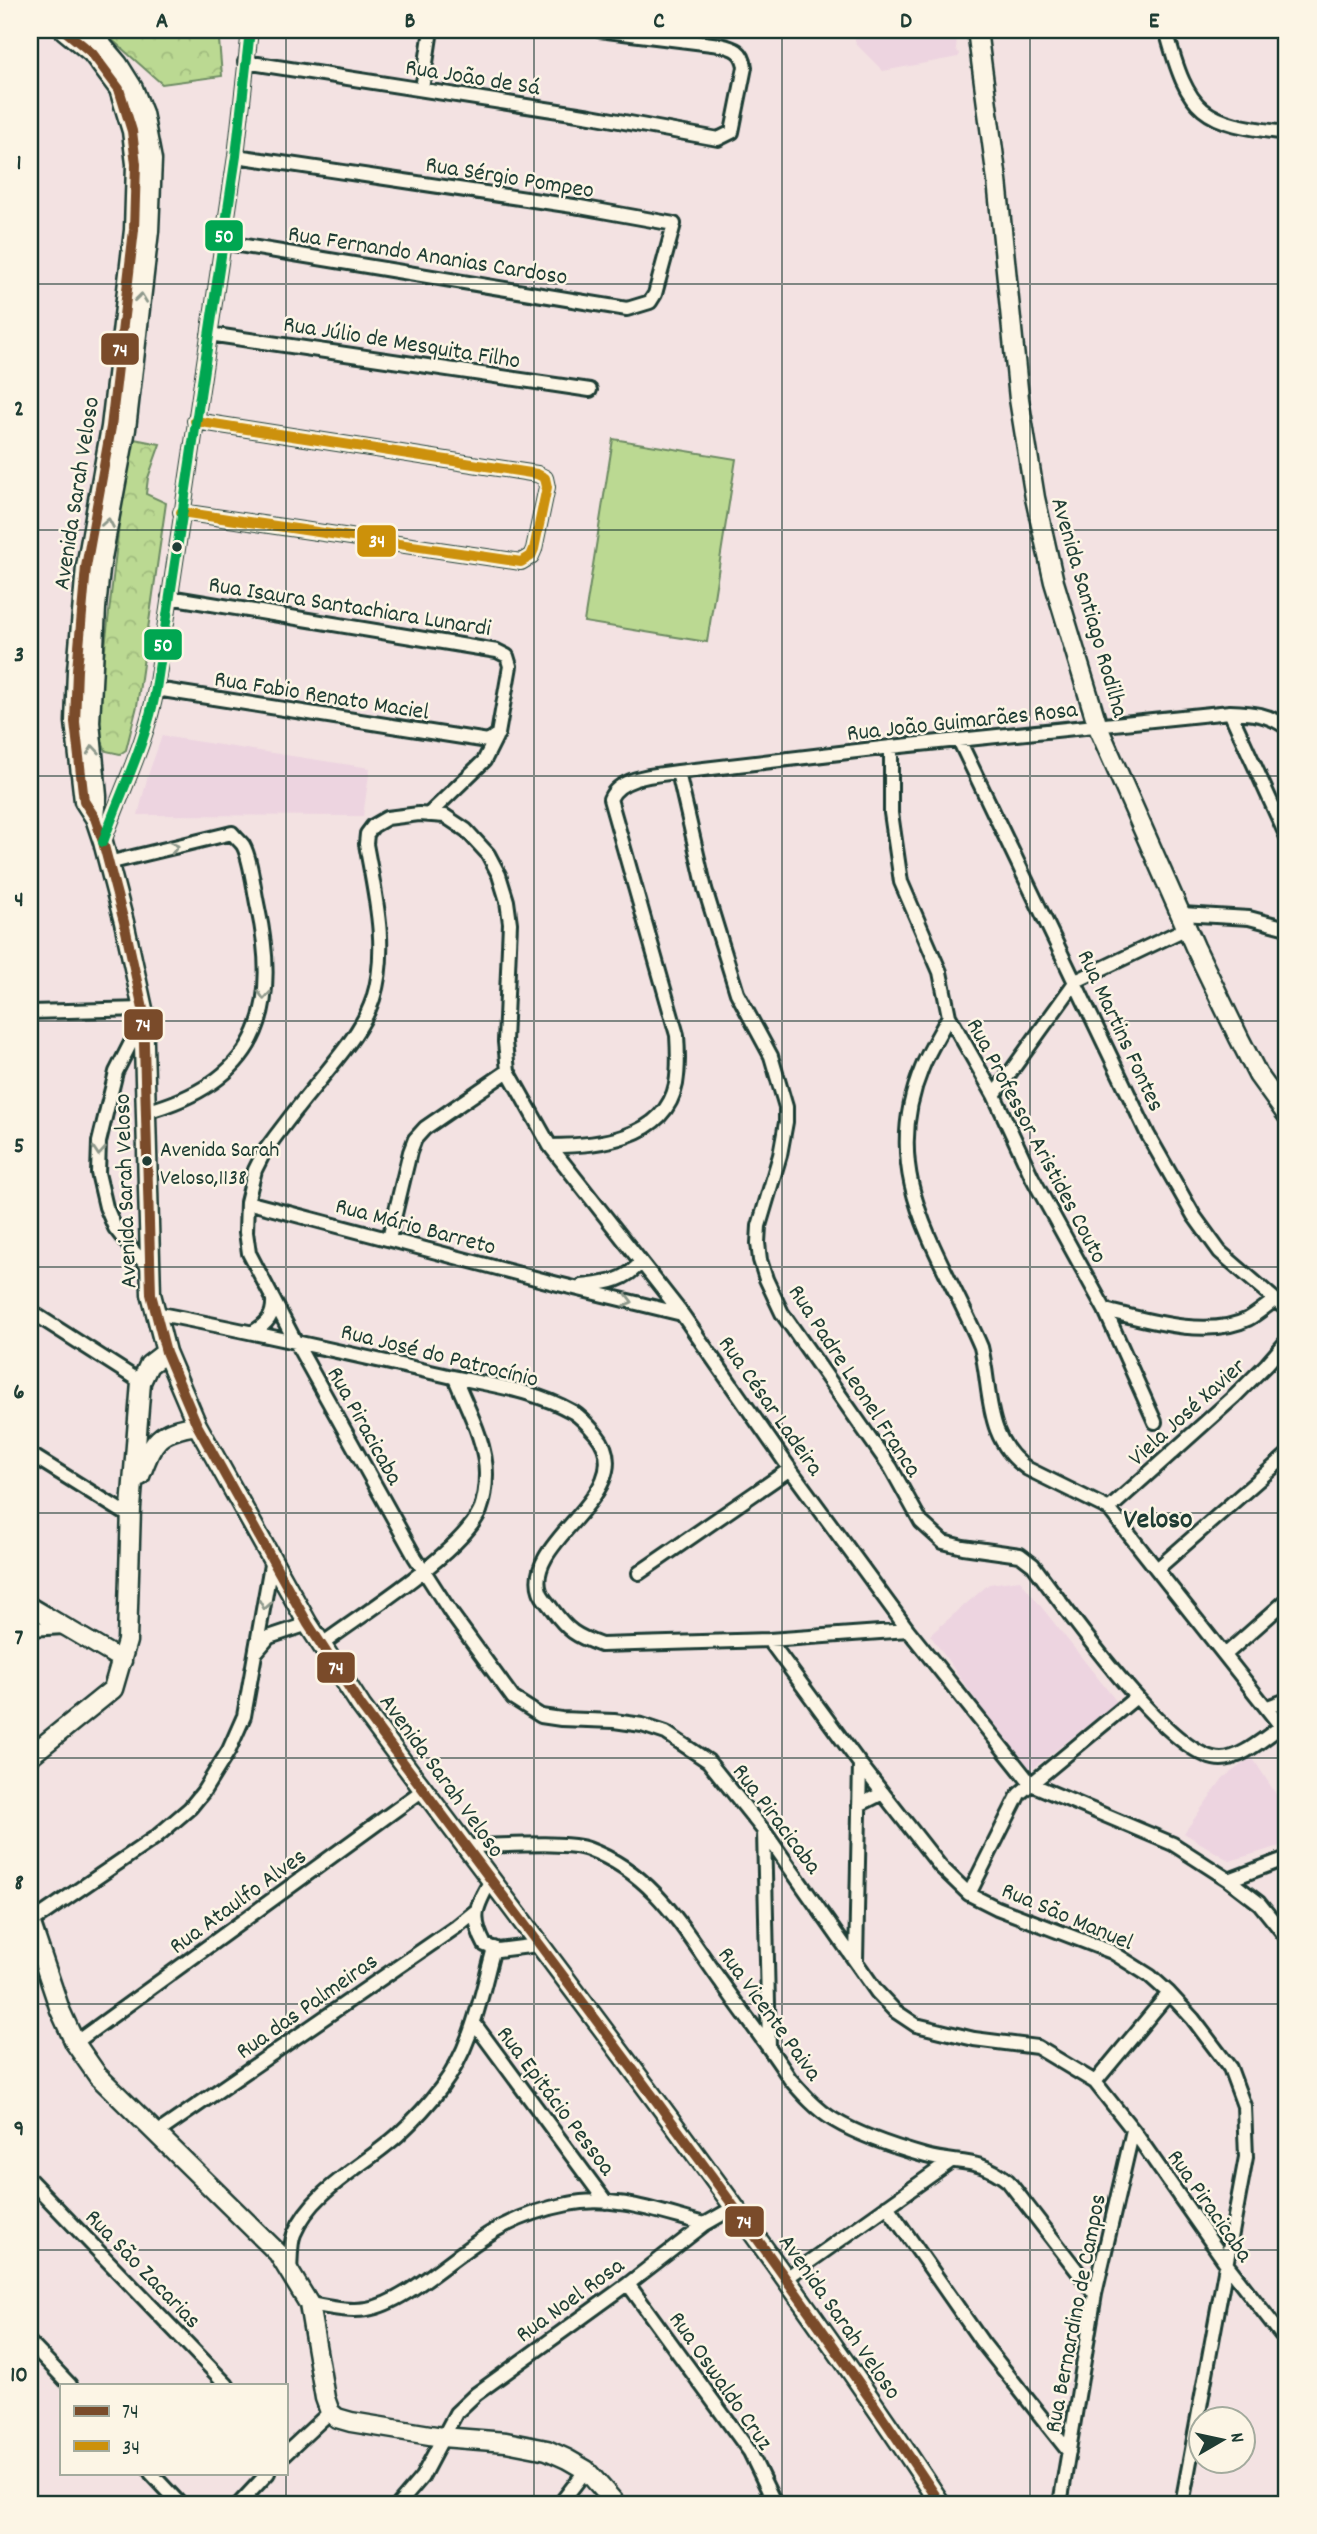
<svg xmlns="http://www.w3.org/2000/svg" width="1317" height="2534" font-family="Dekko,sans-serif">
	<defs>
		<pattern id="forest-crowns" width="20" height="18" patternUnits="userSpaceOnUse" patternTransform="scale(1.75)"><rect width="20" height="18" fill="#bbd992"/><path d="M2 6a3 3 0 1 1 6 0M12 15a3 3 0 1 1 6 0" fill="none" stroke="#a0bb7e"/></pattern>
	</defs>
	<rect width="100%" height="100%" fill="#f3e2e2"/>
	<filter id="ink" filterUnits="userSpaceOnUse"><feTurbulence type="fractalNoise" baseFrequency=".0143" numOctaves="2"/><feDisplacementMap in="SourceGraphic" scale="14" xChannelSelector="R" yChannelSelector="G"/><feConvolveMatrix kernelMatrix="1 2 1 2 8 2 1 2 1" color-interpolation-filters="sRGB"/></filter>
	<g filter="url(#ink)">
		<!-- built -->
		<path fill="#edd4e0" d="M853 30H951L957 35 956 50 960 54 958 57 883 71 856 44Z
			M162 736 370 768 363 816 138 815 148 775Z
			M1020 1580 1117 1702 1027 1773 930 1635 989 1584Z
			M1252 1757 1287 1811V1844L1230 1861 1184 1833 1223 1778Z"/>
		<!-- forest -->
		<path fill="url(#forest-crowns)" stroke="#6d8b63" stroke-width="2" d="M101 30H211L219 40 222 76 162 84Z
			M129 438 160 444 148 478 146 494 166 503 137 706 126 750 120 754 106 751 96 726Z"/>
		<!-- park -->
		<path fill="#bbd992" stroke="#6d8b63" stroke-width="2" d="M613 439 736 459 707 642 584 622Z"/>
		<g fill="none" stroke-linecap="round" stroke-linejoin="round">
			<defs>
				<path id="minor" d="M1166 30C1189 115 1201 123 1287 133
					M1287 30V33
					M245 62 591 116 718 139 732 132 745 67C743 51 734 48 720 45L599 30
					M422 89 431 30
					M221 242 627 309 650 302 655 294 674 224 580 207 236 156
					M209 334 590 390
					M181 512 521 562 531 556 534 549 547 487 545 478 537 474 195 421
					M156 689 488 741 498 734 510 666 507 656 497 651 169 597
					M1230 712 1287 837
					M959 740 1148 1135 1194 1216 1220 1252 1287 1310
					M891 747V813L901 882 940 972 949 1016 994 1095 1032 1177 1105 1310 1155 1422
					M678 772 891 747 1230 712C1253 713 1269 714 1287 728
					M428 815 484 761 496 737
					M103 842C121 791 146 743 156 689L236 156 250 30
					M108 863 232 833C235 837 240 841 243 845 251 859 254 891 258 908 281 1014 256 1082 145 1112
					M1182 914 1249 918 1287 928
					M30 1012 143 1009
					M949 1016C940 1033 929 1050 922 1068 877 1177 941 1252 981 1347 992 1392 984 1439 1028 1469L1109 1509 1287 1734
					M142 1021 116 1072 99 1142 98 1173 106 1207 115 1228 133 1251 150 1268
					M994 1095 1076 981 1187 928
					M550 1146C595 1146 665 1140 676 1084 679 1067 678 1051 677 1035L610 799C620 776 657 775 678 772L705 889 737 993 771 1056 786 1107V1122L780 1155 759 1226 758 1243 760 1260 766 1279 782 1313 891 1468 921 1522 943 1542 963 1547 1020 1555 1033 1565C1064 1606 1170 1759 1221 1759 1242 1759 1265 1737 1282 1726
					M247 1202 554 1283 682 1314
					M389 1239 410 1152 415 1139 425 1128 508 1071
					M582 1286C606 1283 625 1282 641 1262
					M1105 1310C1146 1320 1208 1339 1248 1319 1257 1314 1266 1306 1275 1300
					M30 1311 141 1382
					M155 1313C249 1331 342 1352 435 1373 481 1384 531 1388 573 1412 581 1417 590 1427 596 1434 643 1491 523 1540 540 1591 542 1598 548 1603 552 1609 568 1631 576 1636 601 1645L769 1640 908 1630
					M253 1332C267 1324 274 1316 273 1299
					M30 1454 131 1517
					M1109 1509 1235 1396 1267 1364 1287 1341
					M1157 1569 1287 1455
					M639 1573 790 1469
					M30 1629 64 1627
					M769 1640 860 1764 940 1866 969 1894 997 1908 1112 1952 1150 1976 1169 1993 1193 2019 1230 2068 1244 2106 1246 2157 1182 2504
					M321 1645C361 1615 460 1554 480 1511 484 1500 486 1486 486 1474 486 1441 467 1408 455 1378
					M257 1651 269 1637 308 1624
					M1226 1654 1287 1600
					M1268 1707 1287 1700
					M859 1805 883 1793
					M764 1831 769 2047
					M465 1846C494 1847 565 1840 588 1849 655 1874 683 1929 722 1983 744 2015 769 2046 790 2079 803 2094 817 2110 834 2120 859 2135 898 2148 926 2156 959 2165 978 2157 1008 2181L1095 2294
					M491 1880C476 1907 470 1917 485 1945L498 1950 538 1945
					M1229 1880 1287 1858
					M969 1894 1019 1794 1135 1698
					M30 1923 156 1837 190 1808 203 1792 229 1750 244 1716 272 1559
					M1287 1938 1259 1903 1229 1880 1173 1844 1031 1784 908 1630 790 1469 682 1314 550 1146 508 1071 505 1042 510 923 507 901 499 875 488 854 466 830 445 816 419 814 387 818 373 826 367 834 366 844C375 894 389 949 373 999 363 1029 340 1055 320 1080 301 1103 282 1127 264 1152L255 1170 247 1202 246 1232 249 1253 295 1341 415 1557 451 1613 513 1698 541 1716 561 1719 614 1721 642 1725 666 1733 708 1761 764 1831 877 1992 895 2011 916 2025 974 2039 1037 2047 1095 2082 1133 2130 1228 2266 1287 2342
					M856 1961 860 1764
					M474 2023 606 2202
					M75 2043 423 1790
					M1095 2082 1169 1993
					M157 2133 456 1927 477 1910
					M30 2180 227 2385
					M887 2206 982 2342 1069 2452
					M290 2271C291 2259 290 2244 294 2234 313 2189 364 2166 398 2135 413 2121 429 2104 441 2088 472 2048 481 1995 494 1948
					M785 2279 951 2161
					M628 2284 750 2452 775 2504
					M309 2304C328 2307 347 2312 367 2309 409 2303 463 2245 503 2226 523 2216 547 2208 568 2204 613 2194 662 2213 705 2224
					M30 2343 70 2385
					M285 2454 330 2412
					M151 2473 180 2504
					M239 2504 268 2473
					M399 2504 422 2477 456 2413 476 2394 628 2284 705 2224 733 2208
					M560 2504 586 2470
					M1060 2504 1095 2294 1133 2130"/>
				<path id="tertiary" d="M30 1606 123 1661"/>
				<path id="secondary" d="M64 30 92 53 119 89 132 131 136 164 134 230 111 427 86 567 77 670 75 722 84 801 95 818 103 842 124 922 143 1009 151 1294 166 1352 197 1425 308 1624 361 1706C557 1970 760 2230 941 2504
					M89 30 118 64 133 88 143 113 152 160 149 231 126 429 100 569 96 608 90 722 97 796 95 818
					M977 30 997 180 1019 399 1035 498 1054 582 1098 727 1195 947 1239 1038 1258 1075 1287 1115
					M140 1476C154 1440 156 1432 197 1425
					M30 1756 113 1689 127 1641 131 1508 141 1382 149 1365 166 1352
					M30 1921 60 2010 75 2043 98 2076 278 2253 309 2304 325 2398 330 2412 337 2418 351 2422 442 2437 506 2442 547 2450 567 2459 586 2470 616 2504"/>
			</defs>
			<!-- minor casing -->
			<use href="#minor" stroke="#1f3d34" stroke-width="18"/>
			<!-- tertiary casing -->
			<use href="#tertiary" stroke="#1f3d34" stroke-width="21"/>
			<!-- secondary casing -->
			<use href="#secondary" stroke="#1f3d34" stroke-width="23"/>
			<!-- minor -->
			<use href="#minor" stroke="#fcf5e5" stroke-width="12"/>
			<!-- tertiary -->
			<use href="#tertiary" stroke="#fcf5e5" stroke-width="16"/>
			<!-- secondary -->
			<use href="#secondary" stroke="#fcf5e5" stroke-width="18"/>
			<defs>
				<path id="bus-1" d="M64 30 92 53 119 89 132 131 136 164 134 230 111 427 86 567 77 670 75 722 84 801 95 818 103 842 124 922 143 1009 151 1294 166 1352 197 1425 308 1624 361 1706C557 1970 760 2230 941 2504"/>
				<path id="bus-2" d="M181 512 521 562 531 556 534 549 547 487 545 478 537 474 195 421"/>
				<path id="bus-3" d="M103 842C121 791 146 743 156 689L236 156 250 30"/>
			</defs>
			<!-- bus-1 casing -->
			<use href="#bus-1" stroke="#fcf5e5" stroke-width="16"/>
			<!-- bus-2 casing -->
			<use href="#bus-2" stroke="#fcf5e5" stroke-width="16"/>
			<!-- bus-3 casing -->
			<use href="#bus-3" stroke="#fcf5e5" stroke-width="16"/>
			<!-- bus-1 -->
			<use href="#bus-1" stroke="#7a4b2a" stroke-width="10"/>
			<!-- bus-2 -->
			<use href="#bus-2" stroke="#cc910a" stroke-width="10"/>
			<!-- bus-3 -->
			<use href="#bus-3" stroke="#00a651" stroke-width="10"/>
		</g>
		<!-- one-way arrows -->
		<defs><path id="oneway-chevron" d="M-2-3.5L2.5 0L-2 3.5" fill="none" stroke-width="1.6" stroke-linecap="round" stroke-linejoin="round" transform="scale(1.75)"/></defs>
		<g stroke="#8e998c">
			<use href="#oneway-chevron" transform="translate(141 298) rotate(-83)"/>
			<use href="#oneway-chevron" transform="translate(108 523) rotate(-80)"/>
			<use href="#oneway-chevron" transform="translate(93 750) rotate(-95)"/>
			<use href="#oneway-chevron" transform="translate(174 847) rotate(-13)"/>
			<use href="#oneway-chevron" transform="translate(264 995) rotate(94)"/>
			<use href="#oneway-chevron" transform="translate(99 1151) rotate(94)"/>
			<use href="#oneway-chevron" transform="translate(628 1301) rotate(14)"/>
			<use href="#oneway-chevron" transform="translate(265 1605) rotate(99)"/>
		</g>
	</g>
	<!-- grid -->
	<path fill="none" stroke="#1f3d34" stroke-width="2" stroke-opacity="0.55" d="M286 30V2504M534 30V2504M782 30V2504M1030 30V2504M30 284H1287M30 530H1287M30 776H1287M30 1021H1287M30 1267H1287M30 1513H1287M30 1758H1287M30 2004H1287M30 2250H1287"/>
	<!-- markers -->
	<g fill="#1f3d34" stroke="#fcf5e5" stroke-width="2.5">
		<circle cx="177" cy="547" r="6"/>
		<circle cx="147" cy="1161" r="6"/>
	</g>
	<g text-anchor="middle" stroke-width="5" stroke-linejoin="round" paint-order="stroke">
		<!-- bus labels -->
		<g font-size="22" fill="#1f3d34" stroke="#fcf5e5" text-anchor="start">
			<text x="160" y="1156">Avenida Sarah<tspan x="160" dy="28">Veloso,1138</tspan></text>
		</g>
		<!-- street labels -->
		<g font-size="24" fill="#1f3d34" stroke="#fcf5e5">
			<text transform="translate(473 76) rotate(9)" y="8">Rua João de Sá</text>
			<text transform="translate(510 176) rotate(9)" y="8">Rua Sérgio Pompeo</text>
			<text transform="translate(428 254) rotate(9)" y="8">Rua Fernando Ananias Cardoso</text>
			<text transform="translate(402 341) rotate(9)" y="8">Rua Júlio de Mesquita Filho</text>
			<text transform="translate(75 493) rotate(-81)" y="8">Avenida Sarah Veloso</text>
			<text transform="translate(350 605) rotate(9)" y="8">Rua Isaura Santachiara Lunardi</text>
			<text transform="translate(1091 607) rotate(74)" y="8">Avenida Santiago Rodilha</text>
			<text transform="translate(322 694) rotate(9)" y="8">Rua Fabio Renato Maciel</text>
			<text transform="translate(962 720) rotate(-6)" y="8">Rua João Guimarães Rosa</text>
			<text transform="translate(1122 1030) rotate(65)" y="8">Rua Martins Fontes</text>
			<text transform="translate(1038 1140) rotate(62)" y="8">Rua Professor Aristides Couto</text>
			<text transform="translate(124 1191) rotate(-92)" y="8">Avenida Sarah Veloso</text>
			<text transform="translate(416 1225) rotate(15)" y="8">Rua Mário Barreto</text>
			<text transform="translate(440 1354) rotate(14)" y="8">Rua José do Patrocínio</text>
			<text transform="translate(856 1380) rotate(57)" y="8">Rua Padre Leonel Franca</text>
			<text transform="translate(772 1405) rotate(55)" y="8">Rua César Ladeira</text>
			<text transform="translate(1186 1411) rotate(-42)" y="8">Viela José Xavier</text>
			<text transform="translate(366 1425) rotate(61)" y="8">Rua Piracicaba</text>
			<text transform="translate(443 1775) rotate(54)" y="8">Avenida Sarah Veloso</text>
			<text transform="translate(778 1818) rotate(53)" y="8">Rua Piracicaba</text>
			<text transform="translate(237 1900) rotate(-36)" y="8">Rua Ataulfo Alves</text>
			<text transform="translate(1068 1915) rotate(23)" y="8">Rua São Manuel</text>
			<text transform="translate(306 2005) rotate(-35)" y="8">Rua das Palmeiras</text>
			<text transform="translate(771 2013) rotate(54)" y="8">Rua Vicente Paiva</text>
			<text transform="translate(557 2100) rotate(53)" y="8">Rua Epitácio Pessoa</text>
			<text transform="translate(1211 2205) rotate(55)" y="8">Rua Piracicaba</text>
			<text transform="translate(144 2268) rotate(46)" y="8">Rua São Zacarias</text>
			<text transform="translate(569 2299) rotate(-36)" y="8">Rua Noel Rosa</text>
			<text transform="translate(1074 2313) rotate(-79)" y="8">Rua Bernardino de Campos</text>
			<text transform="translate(841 2316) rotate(55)" y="8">Avenida Sarah Veloso</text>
			<text transform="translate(722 2380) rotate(55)" y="8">Rua Oswaldo Cruz</text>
		</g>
		<!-- quarter labels -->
		<g font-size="28" font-weight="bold" fill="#1f3d34" stroke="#fcf5e5">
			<text x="1158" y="1527">Veloso</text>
		</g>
	</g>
	<g stroke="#fcf5e5" stroke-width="2.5">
		<rect x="204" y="219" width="40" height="33" rx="7" fill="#00a651"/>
		<rect x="100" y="332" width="40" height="34" rx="7" fill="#7a4b2a"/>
		<rect x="356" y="524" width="41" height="34" rx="7" fill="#cc910a"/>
		<rect x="143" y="628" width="40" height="33" rx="7" fill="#00a651"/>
		<rect x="123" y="1008" width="41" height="33" rx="7" fill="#7a4b2a"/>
		<rect x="316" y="1651" width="40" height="33" rx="7" fill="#7a4b2a"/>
		<rect x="724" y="2205" width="41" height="33" rx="7" fill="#7a4b2a"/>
	</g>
	<g font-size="19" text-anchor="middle" font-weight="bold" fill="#fff">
		<text x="224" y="242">50</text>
		<text x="120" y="356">74</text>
		<text x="377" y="547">34</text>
		<text x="163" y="651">50</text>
		<text x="143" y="1031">74</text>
		<text x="336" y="1674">74</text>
		<text x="744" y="2228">74</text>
	</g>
	<!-- margin -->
	<rect width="1317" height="2534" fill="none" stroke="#fcf5e5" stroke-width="77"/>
	<!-- legend -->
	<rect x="60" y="2384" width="228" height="91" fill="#fcf5e5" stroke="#a4ab9e" stroke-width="2"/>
	<rect x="74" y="2406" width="35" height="10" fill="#7a4b2a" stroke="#a4ab9e" stroke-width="2"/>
	<text x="122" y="2418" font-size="21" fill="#1f3d34">74</text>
	<rect x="74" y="2441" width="35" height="10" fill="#cc910a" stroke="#a4ab9e" stroke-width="2"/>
	<text x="122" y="2454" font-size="21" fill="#1f3d34">34</text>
	<!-- north arrow -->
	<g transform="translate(1222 2440) rotate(81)"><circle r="33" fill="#fcf5e5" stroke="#a4ab9e" stroke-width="2"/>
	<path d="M0-5L12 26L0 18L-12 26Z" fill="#1f3d34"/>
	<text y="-10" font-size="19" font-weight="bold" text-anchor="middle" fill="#1f3d34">N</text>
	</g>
	<rect x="38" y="38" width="1240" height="2458" fill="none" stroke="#1f3d34" stroke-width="2.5"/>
	<g font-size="23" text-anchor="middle" font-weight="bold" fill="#1f3d34">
		<text x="162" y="27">A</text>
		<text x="410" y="27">B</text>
		<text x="659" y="27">C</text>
		<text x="906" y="27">D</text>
		<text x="1154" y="27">E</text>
		<text x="19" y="169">1</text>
		<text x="19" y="415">2</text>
		<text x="19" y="661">3</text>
		<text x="19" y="906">4</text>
		<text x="19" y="1152">5</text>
		<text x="19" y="1398">6</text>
		<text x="19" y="1644">7</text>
		<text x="19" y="1889">8</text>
		<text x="19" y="2135">9</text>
		<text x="19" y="2381">10</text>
	</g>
</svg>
